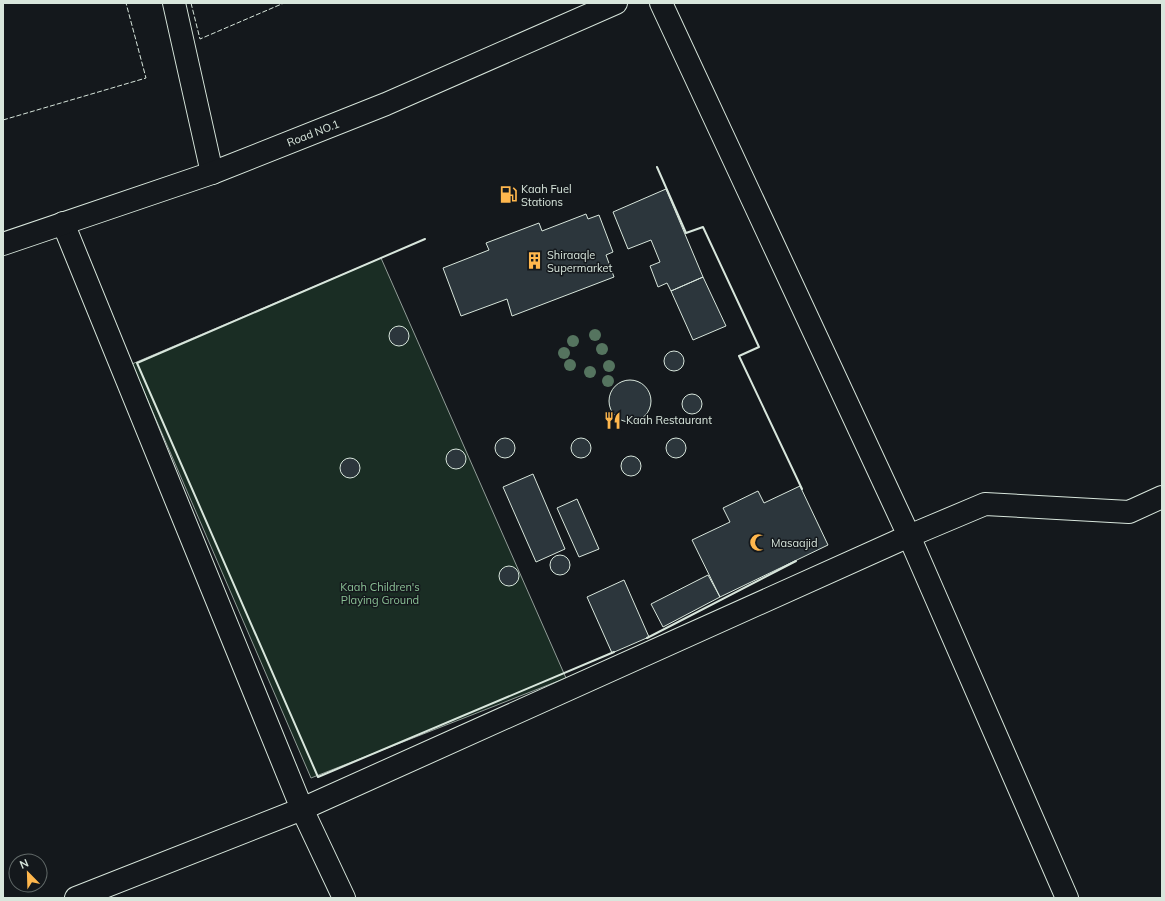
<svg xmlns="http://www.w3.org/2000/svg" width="1165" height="901" font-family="Mulish,sans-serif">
	<rect width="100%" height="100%" fill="#14181c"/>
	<!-- green -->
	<path fill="#1a2d24" stroke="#939e99" d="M381 258 566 678 311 778 132 364Z"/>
	<!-- building -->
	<path fill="#2c363c" stroke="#d8e6dc" d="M666 189 703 277 671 291 667 283 658 287 650 266 660 262 651 240 628 249 613 212Z
		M586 214 588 219 599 215 613 252 606 255 614 277 512 316 507 299 461 316 443 268 489 250 486 243 539 223 542 231Z
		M703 277 726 326 693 340 671 291Z
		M389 336a10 10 0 1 1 20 0a10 10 0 1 1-20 0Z
		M664 361a10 10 0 1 1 20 0a10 10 0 1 1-20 0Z
		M609 401a21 21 0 1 1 42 0a21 21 0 1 1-42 0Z
		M682 404a10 10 0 1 1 20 0a10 10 0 1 1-20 0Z
		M495 448a10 10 0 1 1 20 0a10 10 0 1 1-20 0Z
		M571 448a10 10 0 1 1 20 0a10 10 0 1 1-20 0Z
		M666 448a10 10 0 1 1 20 0a10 10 0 1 1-20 0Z
		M446 459a10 10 0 1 1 20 0a10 10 0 1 1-20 0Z
		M621 466a10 10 0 1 1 20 0a10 10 0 1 1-20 0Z
		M340 468a10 10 0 1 1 20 0a10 10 0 1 1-20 0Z
		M533 474 565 549 536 562 503 487Z
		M800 486 828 545 720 597 692 540 730 522 723 508 758 491 764 503Z
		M577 499 599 549 579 557 557 508Z
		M550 565a10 10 0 1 1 20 0a10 10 0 1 1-20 0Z
		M499 576a10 10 0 1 1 20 0a10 10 0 1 1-20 0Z
		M708 575 720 597 663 627 651 604Z
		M624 580 649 637 612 653 587 597Z"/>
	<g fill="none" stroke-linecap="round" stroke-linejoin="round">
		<defs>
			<path id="minor" d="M174 3 212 173
				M661 3 909 536 985 504 1129 512 1162 497
				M63 223 302 809 344 898
				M76 898 302 809 909 536 1067 898"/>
			<path id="trunk" d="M3 244 212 173 386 104 616 3"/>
		</defs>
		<!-- minor casing -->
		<use href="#minor" stroke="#d8e6dc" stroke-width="24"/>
		<!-- trunk casing -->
		<use href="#trunk" stroke="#d8e6dc" stroke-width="24"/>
		<!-- minor -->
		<use href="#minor" stroke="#14181c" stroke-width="22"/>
		<!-- trunk -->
		<use href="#trunk" stroke="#14181c" stroke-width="22"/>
		<!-- fence -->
		<path stroke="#d8e6dc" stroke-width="1" stroke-dasharray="5 2" stroke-linecap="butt" d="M191 3 200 39 284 3
			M3 120 146 78 126 3"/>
		<!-- wall -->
		<path stroke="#d8e6dc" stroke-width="2" d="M657 167 686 233 703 227 759 347 739 356 802 489
			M425 239 137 363 318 777 614 652
			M647 638 796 561"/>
	</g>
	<!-- trees -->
	<g fill="#55745f">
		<circle cx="595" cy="335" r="6"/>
		<circle cx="573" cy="341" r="6"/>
		<circle cx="602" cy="349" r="6"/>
		<circle cx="564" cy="353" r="6"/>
		<circle cx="570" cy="365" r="6"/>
		<circle cx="609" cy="366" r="6"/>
		<circle cx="590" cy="372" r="6"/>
		<circle cx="608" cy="381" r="6"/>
	</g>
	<!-- icons -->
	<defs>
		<symbol id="fuel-bare" viewBox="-9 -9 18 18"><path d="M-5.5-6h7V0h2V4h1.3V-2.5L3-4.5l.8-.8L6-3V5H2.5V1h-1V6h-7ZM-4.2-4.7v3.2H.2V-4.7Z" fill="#ffb74d" stroke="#14181c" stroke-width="2.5" paint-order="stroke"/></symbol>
		<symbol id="building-bare" viewBox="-9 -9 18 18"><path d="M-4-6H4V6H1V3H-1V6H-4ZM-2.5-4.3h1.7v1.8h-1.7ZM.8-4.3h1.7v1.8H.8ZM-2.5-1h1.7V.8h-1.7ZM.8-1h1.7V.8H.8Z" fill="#ffb74d" stroke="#14181c" stroke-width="2.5" paint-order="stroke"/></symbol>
		<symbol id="restaurant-bare" viewBox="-9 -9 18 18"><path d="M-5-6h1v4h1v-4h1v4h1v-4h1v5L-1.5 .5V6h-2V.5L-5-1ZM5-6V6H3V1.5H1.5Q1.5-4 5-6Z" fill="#ffb74d" stroke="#14181c" stroke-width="2.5" paint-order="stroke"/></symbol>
		<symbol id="mosque-bare" viewBox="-9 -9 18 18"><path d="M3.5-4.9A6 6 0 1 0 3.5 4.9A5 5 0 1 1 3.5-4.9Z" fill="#ffb74d" stroke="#14181c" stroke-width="2.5" paint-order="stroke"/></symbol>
	</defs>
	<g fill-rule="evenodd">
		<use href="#fuel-bare" x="496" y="182" width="25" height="25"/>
		<use href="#building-bare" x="522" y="248" width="25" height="25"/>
		<use href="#restaurant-bare" x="600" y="408" width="25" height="25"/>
		<use href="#mosque-bare" x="746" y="530" width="25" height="25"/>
	</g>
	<g text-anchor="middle" stroke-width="3" stroke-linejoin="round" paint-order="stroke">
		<!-- street labels -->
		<g font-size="11" fill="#d8e6dc" stroke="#14181c">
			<text transform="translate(313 133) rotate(-21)" y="4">Road NO.1</text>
		</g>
		<!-- poi labels -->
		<g font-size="11" fill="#d8e6dc" stroke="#14181c" text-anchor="start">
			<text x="521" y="193">Kaah Fuel<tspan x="521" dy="13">Stations</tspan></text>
			<text x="547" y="259">Shiraaqle<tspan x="547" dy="13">Supermarket</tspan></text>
			<text x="626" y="424">Kaah Restaurant</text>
			<text x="771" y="547">Masaajid</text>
		</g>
		<!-- park labels -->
		<g font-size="11" fill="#8ac095" stroke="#14181c">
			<text x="380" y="591">Kaah Children's<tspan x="380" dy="13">Playing Ground</tspan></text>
		</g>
	</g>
	<!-- border -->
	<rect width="1165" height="901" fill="none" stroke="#d8e6dc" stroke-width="8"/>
	<!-- north arrow -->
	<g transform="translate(28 873) rotate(337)"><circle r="19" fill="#14181c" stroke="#626a69"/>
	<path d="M0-3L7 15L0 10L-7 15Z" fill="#ffb74d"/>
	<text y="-6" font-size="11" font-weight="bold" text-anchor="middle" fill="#d8e6dc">N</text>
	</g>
</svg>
